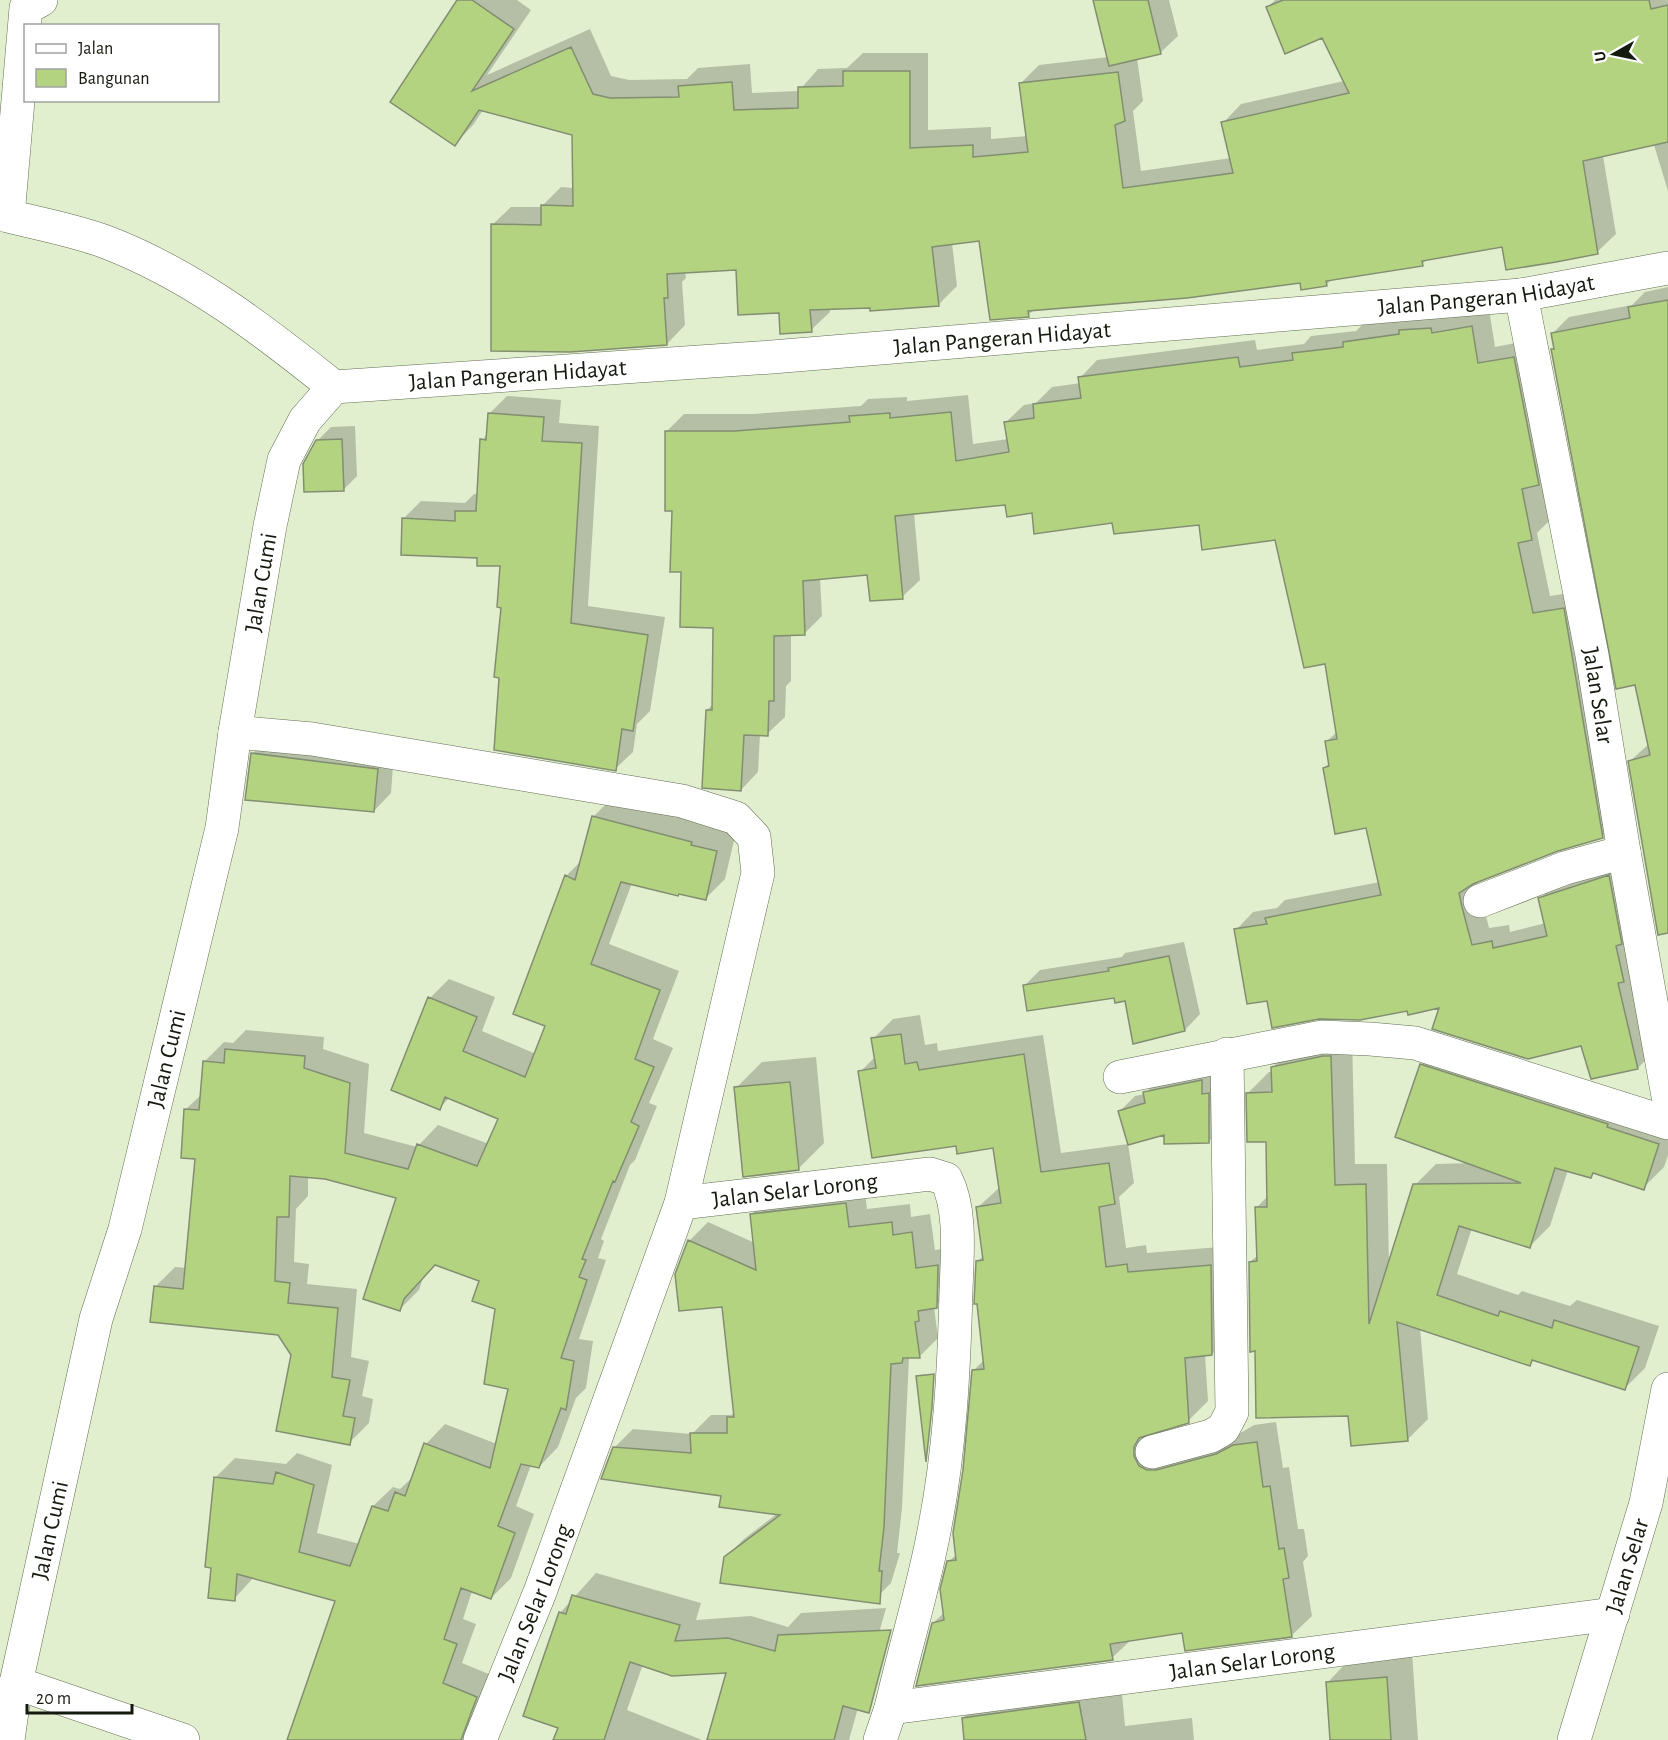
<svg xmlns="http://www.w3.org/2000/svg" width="1668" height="1740" font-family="'Alegreya Sans',sans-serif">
	<rect width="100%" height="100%" fill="#e2efcf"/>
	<!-- shadow -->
	<path fill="#0003" d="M459 0H517L531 10 487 75 590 29 611 76 629 80 687 79 698 68 750 64 752 93 799 91 818 69 847 68 863 53H928V130L991 127V139L1027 136 1021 83 1039 65 1108 57 1095 0H1169L1178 36 1160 53 1137 58 1143 101 1133 111 1141 171 1231 158 1223 123 1241 104 1344 81 1323 36 1268 7 1275 0H1668V191L1654 145 1603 156 1616 234 1597 252 1503 245 1428 259 1422 264 1332 279 1326 285 1301 281 1035 309 1028 315 981 240 952 243 957 286 938 305 829 308 830 312 811 330 780 311 737 268 685 271 686 278 682 282 685 325 667 344 492 225 511 207H541L561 187 574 188 573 133 483 110 473 125 455 144Z
		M1668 287V931L1630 761 1649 744 1636 683 1552 350 1555 347 1553 333 1569 317 1632 305 1645 292Z
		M1489 309 1495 347 1531 340 1549 521 1537 533 1550 596 1581 591 1620 819 1602 837 1558 849 1477 880 1489 928 1509 925 1510 932 1546 923 1540 899 1558 881 1626 859 1655 1050 1638 1068 1582 1045 1441 1005 1408 1009 1268 999 1236 930 1253 912 1277 908 1285 900 1380 882 1367 826 1324 768 1330 762 1327 741 1338 731 1326 662 1276 538 1200 523 1114 521 1033 511 1007 504 914 513 920 580 902 597 869 573 820 578 822 616 804 634H791V681L786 686 785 717 767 734H760L758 772 741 790 707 710 714 703V627L682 570 673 510 667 431 684 414H753L861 406 868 399 907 397V401L968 395 973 444 1008 439 1006 422 1024 405 1036 403 1052 387 1081 383 1080 378 1097 360 1255 340 1257 350 1304 344 1311 336 1356 331 1362 325Z
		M507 396 561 400 559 423 599 426 588 606 665 617 650 711 637 724 633 752 615 769 503 606 502 564 479 557 403 519 421 501 465 503 474 494H478L482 440 488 434 489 414Z
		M355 426 357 476 343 490 317 441 331 427Z
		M270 737 394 752 391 793 374 811 252 754Z
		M613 797 736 832 725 879 705 899 632 883 609 944 679 971 653 1039 673 1048 649 1103 657 1106 635 1160 630 1165 601 1239 604 1241 598 1258 606 1260 579 1339 593 1341 586 1388 576 1398 558 1447 539 1467 531 1465 516 1506 534 1514 511 1578 491 1598 472 1591 463 1619 476 1624 462 1663 496 1677 470 1740H302L337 1600 254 1577 234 1599 215 1478 235 1458 286 1464 297 1453 332 1465 317 1533 360 1544 373 1506 393 1487 400 1489 414 1476 426 1444 445 1424 497 1444 510 1387 497 1308 480 1280 436 1263 423 1278 419 1290 400 1309 398 1196 325 1178 308 1176V1196L296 1209 294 1262 309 1264 307 1284 357 1289 351 1357 369 1361 362 1396 373 1399 369 1423 349 1443 279 1333 155 1287 175 1267 187 1268 197 1158 186 1109 202 1094 204 1062 224 1042 233 1043 246 1030 324 1037 323 1049 369 1064 364 1133 417 1147 438 1125 489 1144 500 1118 450 1097 440 1108 430 998 449 979 495 997 482 1031 536 1054 547 1026 566 876 582 860 593 817Z
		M1184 942 1200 1014 1185 1030 1126 999 1025 985 1040 970 1122 957 1125 953Z
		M920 1015 925 1045 937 1043 938 1051 1043 1035 1061 1153 1128 1144 1134 1183 1119 1197 1126 1248 1146 1245 1147 1253 1231 1246 1232 1334 1212 1354 1205 1355 1208 1401 1188 1421 1153 1432V1436L1237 1435 1254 1425 1276 1422 1283 1468 1289 1467 1298 1529H1304L1308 1556 1303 1562 1312 1616 1292 1635 1184 1632 1132 1639 1112 1658 933 1623 945 1612 948 1562 957 1554 973 1371 985 1359 977 1262 984 1255 977 1208 1000 1187 994 1146 860 1072 876 1056 873 1039 893 1019Z
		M1352 1036 1355 1164H1387L1389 1265 1415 1185 1436 1164 1471 1163 1421 1065 1442 1044 1668 1119V1155L1664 1167 1643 1188 1595 1172 1590 1177 1568 1170 1550 1226 1529 1247 1472 1228 1457 1274 1518 1295 1522 1291 1570 1306 1577 1300 1659 1326 1645 1368 1624 1389 1535 1359 1529 1365 1420 1328 1428 1419 1407 1440 1350 1414 1256 1350 1250 1262 1258 1255 1257 1207 1268 1196 1267 1140 1248 1093 1269 1072H1273V1067L1294 1046Z
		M816 1057 824 1143 798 1169 736 1088 762 1062Z
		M1216 1066 1224 1127 1209 1141 1165 1133 1120 1111 1135 1096 1145 1094 1160 1077Z
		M864 1185 867 1209 910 1204 911 1217 930 1214 935 1250 956 1247 955 1288 934 1307 938 1338 919 1357H909L902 1508 897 1553H900L891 1583 872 1602 725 1558 744 1539 778 1513 722 1495 614 1448 633 1429 692 1434 711 1415H731L735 1412 724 1305 689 1241 708 1222 755 1243 752 1214 771 1196Z
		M596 1573 701 1603 696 1620 751 1616 788 1627 801 1613 886 1608 849 1740H706L728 1671 643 1664 627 1710 702 1740H555L560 1727V1613Z
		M1412 1652 1418 1740H1332L1328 1682 1353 1656Z
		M1122 1694 1125 1726 1192 1718 1194 1740H970L963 1718 986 1696Z"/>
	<!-- building -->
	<path fill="#b4d380" stroke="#828e71" stroke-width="1.5" d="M457 0H472L514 29 472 91 571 47 593 94 610 98 679 97 678 86 732 82 734 110 798 108V87L843 86V71H910V148L973 145V157L1028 152 1019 83 1118 72 1125 121 1115 125 1123 188 1233 173 1221 122 1349 93 1322 38 1285 54 1266 7 1283 0H1649L1651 9 1668 5V142L1583 161 1598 254 1556 262 1506 270 1502 247 1422 261 1423 266 1326 281 1327 286 1301 290 1300 283 1187 298 1028 311 1029 317 990 320 979 241 932 247 939 306 870 311V308L810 310 812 332 780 334 779 313 738 315 736 270 667 274 668 298H664L667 345 570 352 491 351V224L541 225V205L573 206 572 135 479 110 455 146 390 102Z
		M1093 0H1148L1161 54 1109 66Z
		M1668 300V933L1658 935 1628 761 1650 755 1635 685 1616 689 1551 349H1554L1551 333 1630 318 1628 307Z
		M1472 326 1478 363 1514 357 1539 485 1522 489 1532 540 1518 543 1533 613 1564 608 1603 838 1558 851 1473 884 1459 893 1462 907 1472 945 1492 941 1493 948 1547 936 1538 898 1609 875 1622 944 1616 946 1624 982 1618 983 1638 1069 1591 1079 1581 1046 1528 1059 1432 1029 1439 1008 1408 1015 1407 1011 1360 1020 1319 1019 1272 1028 1267 1001 1247 1004 1234 929 1267 924 1265 918 1381 895 1366 828 1335 834 1323 768 1329 766 1325 741 1337 739 1325 664 1304 668 1275 540 1202 550 1199 525 1114 534 1112 523 1034 534 1032 513 1007 517 1005 505 895 516 903 599 870 601 867 575 803 581 805 635 774 636V701H769L768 736 744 735 741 791 702 788 706 710H712L713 628 680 627 681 572H670L672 511H665V431H735L850 422 849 416 890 413V418L951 412 956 461 1009 452 1004 422 1034 418 1033 404 1081 398 1078 377 1238 357 1240 367 1293 360 1292 353 1343 347V342L1399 334V330L1431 328 1432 333Z
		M488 413 544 417 542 441 582 443 571 623 648 635 633 731 622 729 616 771 494 750 499 678 494 677 501 608 497 607 500 566H477V558L401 555 402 518 455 521V511H476L480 439 486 440Z
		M342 439 344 491 304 492 303 464 316 440Z
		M251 753 378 769 374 812 245 800Z
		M592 816 692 842 691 845 717 851 706 900 679 894 678 896 621 882 591 964 660 990 635 1059 654 1067 631 1122 639 1126 615 1182 613 1181 582 1259 586 1260 579 1277 587 1280 561 1358 574 1361 566 1410 561 1408 539 1468 521 1464 498 1526 515 1533 491 1599 461 1588 444 1639 457 1644 443 1683 477 1697 461 1740H287L335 1601 237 1574 235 1601 208 1598 211 1568 205 1567 214 1477 273 1484 276 1472 314 1485 299 1552 350 1566 372 1506 388 1511 395 1492 405 1496 424 1443 490 1468 508 1389 484 1384 495 1309 472 1301 479 1281 435 1265 404 1299 400 1311 363 1299 396 1198 325 1179 290 1176 289 1217H277L275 1281 290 1283 288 1303 338 1308 332 1377 350 1380 343 1416 355 1418 350 1445 276 1431 291 1355 278 1335 150 1322 154 1286 183 1289 195 1159 181 1158 184 1109 199 1110 203 1061 224 1063 225 1049 305 1056 304 1068 350 1083 345 1153 408 1169 417 1144 477 1166 498 1119 445 1097 440 1110 391 1090 428 997 477 1017 463 1051 525 1077 545 1026 513 1014 565 875 575 880Z
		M1169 956 1185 1031 1133 1044 1125 1001 1115 1003 1114 998 1027 1011 1023 985 1109 971 1108 968Z
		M901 1034 905 1064 917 1062 919 1070 1024 1054 1041 1172 1109 1163 1115 1204 1099 1207 1106 1267 1127 1264 1128 1272 1211 1265 1212 1355 1185 1358 1189 1423 1139 1438 1134 1447V1456L1139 1466 1147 1470H1156L1216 1454 1233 1445 1257 1442 1263 1487 1270 1486 1279 1549 1284 1548 1289 1578 1283 1579 1292 1637 1185 1651 1182 1633 1110 1644 1113 1660 916 1686 932 1623 944 1620 940 1589 947 1561 956 1560 953 1533 963 1470 972 1370 984 1369 977 1304H974L976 1261 983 1260 976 1207 1001 1203 993 1148 957 1154 956 1146 872 1158 858 1071 876 1068 871 1038Z
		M1323 1056H1331L1335 1185 1366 1184 1369 1324 1413 1184 1521 1183 1395 1137 1420 1064 1608 1124 1607 1127 1659 1144 1644 1190 1593 1173 1591 1178 1555 1168 1530 1248 1459 1226 1437 1295 1498 1316 1500 1311 1552 1328 1554 1320 1639 1347 1625 1390 1532 1360 1530 1366 1397 1322 1408 1441 1351 1446 1348 1416 1256 1418 1255 1351 1250 1352 1249 1262 1257 1261 1255 1207H1267L1266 1142H1247L1246 1093 1272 1092 1271 1067Z
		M1202 1080V1094L1209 1093V1143L1164 1144V1135L1128 1145 1118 1111 1145 1103 1143 1092Z
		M790 1082 799 1170 743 1177 734 1087Z
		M846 1203 849 1227 892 1222 893 1235 912 1232 916 1268 938 1265 937 1308 918 1311 919 1321 915 1322 920 1358H903L902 1363 891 1364 884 1527 879 1571H882L880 1604 720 1583 724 1557 780 1515 719 1507 721 1496 601 1479 613 1447 691 1453 690 1433H727V1417H734L722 1307 679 1311 675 1274 688 1240 756 1270 750 1214Z
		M934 1374 932 1407 926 1462 916 1376Z
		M572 1595 680 1625 675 1641 728 1638 775 1651 778 1635 891 1630 869 1713 843 1706 834 1740H707L726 1673 672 1676 630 1662 604 1740H553L558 1728 523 1716 559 1612 566 1614Z
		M1387 1677 1391 1740H1330L1326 1682Z
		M1079 1702 1086 1740H964L962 1718Z"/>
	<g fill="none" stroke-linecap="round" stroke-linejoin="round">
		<defs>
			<g id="minor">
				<path d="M41 0 26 8 8 216C40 224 74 230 106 242 192 275 263 330 334 387"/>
				<path id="s1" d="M1521 295 1592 655 1624 852 1668 1096"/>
				<path id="s2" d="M334 387 772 357 1521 295 1668 268"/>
				<path d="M235 732 312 739 682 801 736 818 754 837 758 873 681 1203"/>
				<path d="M1480 901 1565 868 1624 852"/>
				<path d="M1120 1077 1322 1037 1370 1039 1415 1043 1668 1123"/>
				<path d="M1152 1452 1211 1436 1223 1429 1232 1412 1227 1054"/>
				<path d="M16 1683 183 1740"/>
				<path id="s3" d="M8 1740 16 1683 96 1319 125 1229 222 828 235 732 270 526 284 460 305 420 334 387"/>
				<path id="s4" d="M480 1740 540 1592 681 1203 930 1174 946 1179C962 1210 957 1256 956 1291 954 1369 950 1449 935 1526 924 1587 905 1647 891 1708"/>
				<path id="s5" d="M880 1740 891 1708 1613 1614"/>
				<path id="s6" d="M1574 1740 1646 1503 1668 1389"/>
			</g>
		</defs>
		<!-- minor casing -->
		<use href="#minor" stroke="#626e52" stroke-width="34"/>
		<!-- minor -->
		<use href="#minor" stroke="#fff" stroke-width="33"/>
	</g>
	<g text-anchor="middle" stroke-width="4.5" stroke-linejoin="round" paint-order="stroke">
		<!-- street labels -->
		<g font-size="24" fill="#151a0e" stroke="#fff">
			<text dy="8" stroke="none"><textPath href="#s2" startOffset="1156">Jalan Pangeran Hidayat</textPath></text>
			<text dy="8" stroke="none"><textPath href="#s2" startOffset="670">Jalan Pangeran Hidayat</textPath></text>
			<text dy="8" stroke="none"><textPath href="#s2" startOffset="184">Jalan Pangeran Hidayat</textPath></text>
			<text dy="8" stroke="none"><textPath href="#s3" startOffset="1186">Jalan Cumi</textPath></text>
			<text dy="8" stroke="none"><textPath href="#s1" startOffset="408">Jalan Selar</textPath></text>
			<text dy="8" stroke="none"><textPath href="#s3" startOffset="700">Jalan Cumi</textPath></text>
			<text dy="8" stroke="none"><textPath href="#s4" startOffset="688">Jalan Selar Lorong</textPath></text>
			<text dy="8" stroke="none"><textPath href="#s3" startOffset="214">Jalan Cumi</textPath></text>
			<text dy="8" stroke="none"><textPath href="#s6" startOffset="182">Jalan Selar</textPath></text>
			<text dy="8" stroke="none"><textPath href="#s4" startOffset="148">Jalan Selar Lorong</textPath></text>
			<text dy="8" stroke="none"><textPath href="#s5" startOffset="398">Jalan Selar Lorong</textPath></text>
		</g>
	</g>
	<!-- legend -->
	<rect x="24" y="24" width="195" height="78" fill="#ffffff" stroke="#a1a39f" stroke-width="1.5"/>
	<rect x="36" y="44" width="30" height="9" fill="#ffffff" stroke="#a1a39f" stroke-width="1.5"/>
	<text x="78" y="54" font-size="18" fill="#151a0e">Jalan</text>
	<rect x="36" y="69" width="30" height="18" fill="#b4d380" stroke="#a1a39f" stroke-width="1.5"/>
	<text x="78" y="84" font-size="18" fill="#151a0e">Bangunan</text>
	<!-- north arrow -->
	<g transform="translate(1614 54) rotate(261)" stroke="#ffffff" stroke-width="4.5" paint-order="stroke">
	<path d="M0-4.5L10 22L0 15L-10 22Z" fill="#151a0e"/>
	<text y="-9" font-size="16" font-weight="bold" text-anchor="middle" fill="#151a0e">U</text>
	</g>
	<!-- scale -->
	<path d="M27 1704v9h105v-9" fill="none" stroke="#151a0e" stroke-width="3"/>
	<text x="36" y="1704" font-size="18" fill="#151a0e" stroke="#ffffff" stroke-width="4.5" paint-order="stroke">20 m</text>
</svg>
